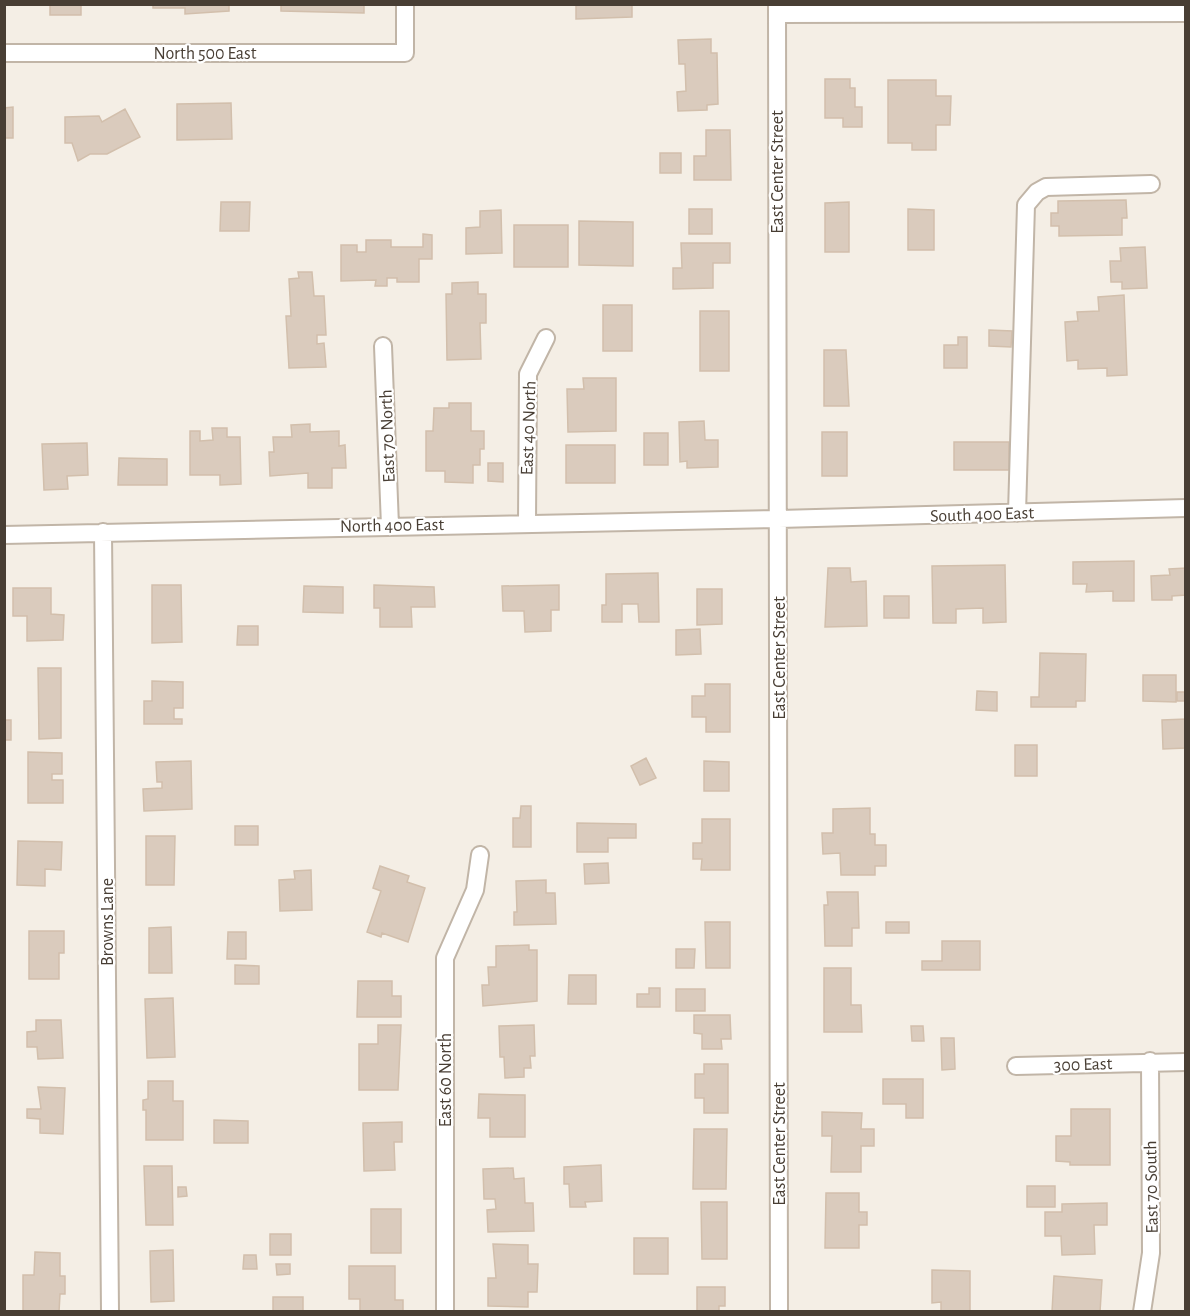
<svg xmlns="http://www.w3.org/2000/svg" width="1190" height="1316" font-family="'Alegreya Sans',sans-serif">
	<rect width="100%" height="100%" fill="#f4eee5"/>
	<!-- building -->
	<path fill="#dacbbd" stroke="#d2bfac" stroke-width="1.5" d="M50 4H81V15H50Z
		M153 4H229V11L185 14V8H153Z
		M281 4H364V13L281 11Z
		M576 4H632V17L576 19Z
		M711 39V53H717L718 104 707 105V110L678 111 677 92 686 91 685 64H679L678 40Z
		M825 79H850V88H855V107H862V127H843V118H825Z
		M888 80H936V96H951L950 125H936V150H912V143H888Z
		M231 103 232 139 177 140V104Z
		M13 107V138H4V108Z
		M125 109 140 137 107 154H90L78 161 72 143H65V117L99 116 102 122Z
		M706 130H730L731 180H694V156H706Z
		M660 153H681V173H660Z
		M1126 200 1127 218H1122V235L1059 236V226H1051V213H1058V201Z
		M221 202H250L249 231H220Z
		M849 202V252H825V203Z
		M689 209H712V234H689Z
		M908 209 934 210V250H908Z
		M501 210 502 253 466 254V228L480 227V211Z
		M579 221 633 222V266L579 265Z
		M514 225H568V267H514Z
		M423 234 432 235V259H419V282H397V278H387V286H375L376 280 341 281V245H357V252H366V240H391V247H423Z
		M681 243H730V263H713V288L673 289V268H682Z
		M1145 247 1147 288 1122 289V282H1111L1110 261H1121L1120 248Z
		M298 272H312L314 296H324L326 335H317V344L324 343 326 367 289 368 286 316H291L289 279 299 278Z
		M478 282V294H486V323H480L481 359 447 360 446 294H452V283Z
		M1124 295 1127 375 1107 376V368L1078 369V360L1067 361 1065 322 1078 321 1077 312 1099 311 1098 297Z
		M603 305H632V351H603Z
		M700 311H729V371H700Z
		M989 330 1012 331 1011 347 989 346Z
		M958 337H967V368H944V345H958Z
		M824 350H846L849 406H824Z
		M583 378H616V431L568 432 567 389H584Z
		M449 403H471V431H484V449H480V465H473V483L445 482V471H426V431H433L434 408H449Z
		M704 421 705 440H718V467L687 468V461L680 462 679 422Z
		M310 424V432L339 431V446L345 445 346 468H332V488H308V473L270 476 269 452H274L273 437H292L291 425Z
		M212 428H227V437H240L241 484 220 485V475H190V431H200V441L213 440Z
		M822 432H847V476H822Z
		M644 433H668V465H644Z
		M954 442H1009V470H954Z
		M87 443 88 475 67 476 68 489 44 490 42 444Z
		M566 445H615V483H566Z
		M119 458 167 459V485H118Z
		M488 463H503V482L488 481Z
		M1134 561V601H1113V591L1086 592 1087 584H1073V562Z
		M1005 565 1006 622 983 623V608L956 609V623H933L932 566Z
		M828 568H850L851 582 866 581 867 626 825 627Z
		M1186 568V595L1172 596V600H1152L1151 576 1170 575 1169 569Z
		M658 573 659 622H639L638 604H622V622H602V605H606V574Z
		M152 585H181L182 642 152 643Z
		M374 585 434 587 435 607H411L412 627H380V608H374Z
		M559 585V610H551V631L525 632 524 611H503L502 586Z
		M304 586 343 587V613L303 612Z
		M13 588H51V614L64 615 63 640 27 641V616H13Z
		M697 589H722V624L697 625Z
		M884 596H909V618H884Z
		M238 626H258V645H237Z
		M700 629 701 654 676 655V630Z
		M1040 653 1086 654 1085 701H1076V707H1031V697H1039Z
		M38 668H61V738L39 739Z
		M1143 675H1176V702L1143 701Z
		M152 681 183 682V708H174V719H182V724H144V701H152Z
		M705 684H730V732H706V717H692V696H705Z
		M977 691 997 692V711L976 710Z
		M1177 692H1186V701H1177Z
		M1186 719V748L1163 749 1162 720Z
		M4 720H11V740H4Z
		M1015 745H1037V776H1015Z
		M28 752 62 753V774H52V780H63V803H28Z
		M646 758 656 778 640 785 631 766Z
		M191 761 192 809 144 811 143 789 162 788V782H157L156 762Z
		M704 761 729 762V791H704Z
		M521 806H531V847H513V818H520Z
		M870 808V834H875V845H886V866H875V875H841L840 853 823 854 822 833H833V809Z
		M702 819H730V870H701L702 859H693V843H702Z
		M577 823 636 824V838H608V852H577Z
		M235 826H258V845H235Z
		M146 836H175L174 885H146Z
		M18 841 62 842 61 870 45 869V886L17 885Z
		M608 863 609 883 585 884 584 864Z
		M380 866 409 876 407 882 425 888 408 942 382 933 381 937 367 932 381 891 373 888Z
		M311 870 312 910 280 911 279 880 295 879 294 871Z
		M546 880V893H555L556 924 514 925V912H517L516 881Z
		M827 892H858L859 928H852V946H825L824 905H828Z
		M705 922H730V968H706Z
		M886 922H909V933H886Z
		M171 927 172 973H149V928Z
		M29 931H64V953H59V979H29Z
		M228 932H246V959H227Z
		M942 941H980V970H922V961H942Z
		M529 945V950H537V1001L483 1006 482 985H489L488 967H496V946Z
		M676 949H695L694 968H676Z
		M235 965 259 966V984H235Z
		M824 968H851V1005H861L862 1032H824Z
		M569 975H596V1004H568Z
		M358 981H392V996H401V1017H357Z
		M649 988H660V1007H637V994H649Z
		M676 989H705V1011H676Z
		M173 998 175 1057 147 1058 145 999Z
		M694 1015H730L731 1039H721L722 1049H702V1034L694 1033Z
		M36 1020H61L63 1058 38 1059 37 1047H27V1032L36 1031Z
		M378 1025H401L398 1090H359V1044H378Z
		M534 1025 535 1056H530L531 1068H524V1077L505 1078 504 1057H500L499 1026Z
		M911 1026H923L924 1041H912Z
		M941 1038H954L955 1069 942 1070Z
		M704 1064H728V1113H704V1098H695V1074H704Z
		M883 1079H923V1118H906V1104H883Z
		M148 1081H173V1101H183V1140H146V1110H143V1100L148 1099Z
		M38 1087 65 1088 63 1134 40 1133V1119L27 1118V1109H41Z
		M479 1094 525 1095V1137H490V1118H478Z
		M1071 1109H1110V1165H1070V1162L1056 1161V1136H1071Z
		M822 1112 862 1113 861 1129H874V1146H861V1172H831L832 1136H822Z
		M214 1120 248 1121V1143H214Z
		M402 1122V1142H394L395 1170 364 1171 363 1123Z
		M694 1129H727L726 1189H693Z
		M601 1165 602 1201 585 1202 586 1207H570L569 1184H564V1167Z
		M144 1166H172L173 1225H146Z
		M513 1168 514 1179 524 1178 525 1203H533L534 1231 488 1232 487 1210 496 1209 495 1199H484L483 1169Z
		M1027 1186H1055V1207H1027Z
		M178 1187H186L187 1196 178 1197Z
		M826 1193H859V1212H867V1225H859V1248H825Z
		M701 1202H727V1259H702Z
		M1107 1203V1225H1094L1095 1254 1062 1255 1061 1236H1045V1212H1062V1204Z
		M371 1209H401V1253H371Z
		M270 1234H291V1255H270Z
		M634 1238H668V1274H634Z
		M493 1244 528 1245V1264H538L537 1292H528V1307L488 1306V1278H496Z
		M173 1250 174 1301 151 1302 150 1251Z
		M35 1252 60 1253V1276H65V1294H60L59 1312H23V1275H34Z
		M244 1255H256L257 1269H243Z
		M276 1264H290V1274L277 1275Z
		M349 1266H395V1300H403V1312H360V1299H349Z
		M932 1270 970 1271V1311H941V1302L932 1303Z
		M1054 1276 1102 1280 1100 1312H1052Z
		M697 1287H725V1306H719V1312H697Z
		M273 1297H303V1312H273Z"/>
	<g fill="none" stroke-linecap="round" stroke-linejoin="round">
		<defs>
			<path id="minor" d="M777 4 779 1312
				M777 14 1186 13
				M4 53H405V4
				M383 346 390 526
				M1017 513 1026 205 1037 192 1046 187 1151 184
				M527 523 528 374 546 338
				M103 532 110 1312
				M4 535 779 519 1186 508
				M1016 1066 1186 1062
				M445 1312V958L475 890 480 855
				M1142 1312 1151 1253 1150 1061"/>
		</defs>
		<!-- minor casing -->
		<use href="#minor" stroke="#c1b5a7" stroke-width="20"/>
		<!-- minor -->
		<use href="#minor" stroke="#fff" stroke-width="16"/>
	</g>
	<g text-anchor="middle" stroke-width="4.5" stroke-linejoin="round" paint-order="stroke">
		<!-- street labels -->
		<g font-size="18" fill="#483e34" stroke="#fff">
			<text x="205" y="59">North 500 East</text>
			<text transform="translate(777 172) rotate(-90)" y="6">East Center Street</text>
			<text transform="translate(528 428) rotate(-88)" y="6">East 40 North</text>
			<text transform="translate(387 436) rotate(-92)" y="6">East 70 North</text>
			<text transform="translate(982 514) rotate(-2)" y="6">South 400 East</text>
			<text transform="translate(392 525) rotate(-1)" y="6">North 400 East</text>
			<text transform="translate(779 658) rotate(-90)" y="6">East Center Street</text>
			<text transform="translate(107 922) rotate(-90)" y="6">Browns Lane</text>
			<text transform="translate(1083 1064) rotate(-2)" y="6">300 East</text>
			<text transform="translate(445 1080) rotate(-90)" y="6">East 60 North</text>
			<text transform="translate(779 1144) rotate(-90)" y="6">East Center Street</text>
			<text transform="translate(1151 1187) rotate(-91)" y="6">East 70 South</text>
		</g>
	</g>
	<!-- border -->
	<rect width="1190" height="1316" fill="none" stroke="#483e34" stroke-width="12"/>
</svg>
